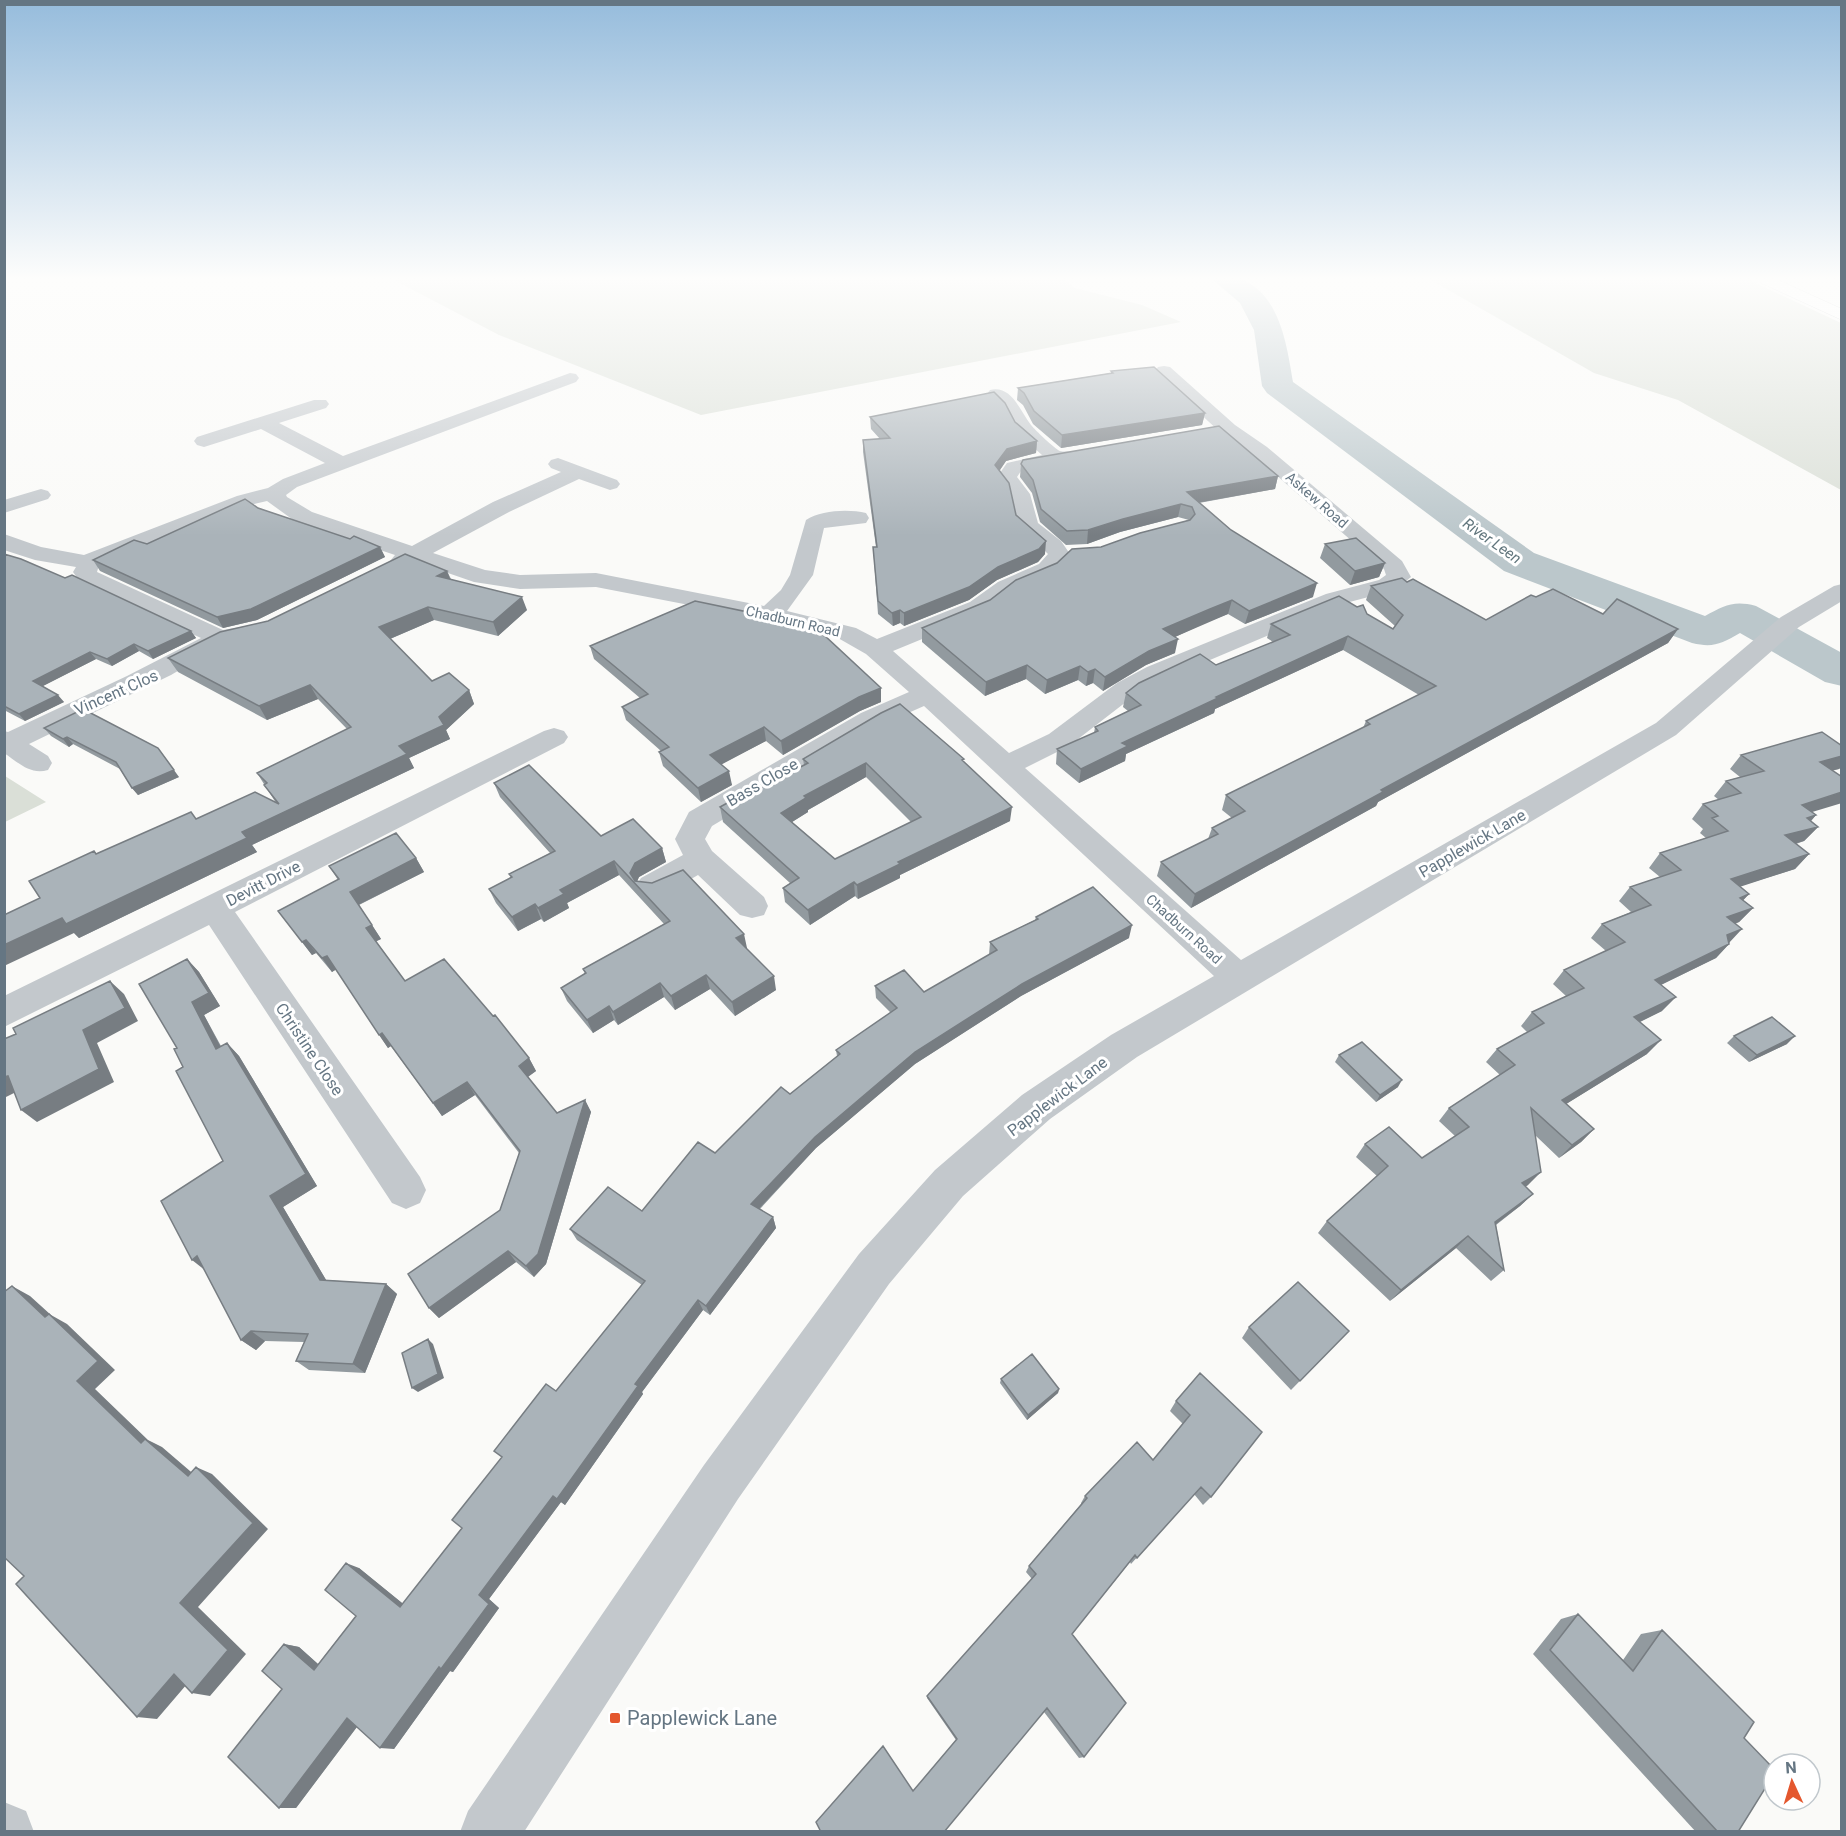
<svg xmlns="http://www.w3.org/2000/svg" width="1846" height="1836" font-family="Roboto,sans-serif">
	<rect width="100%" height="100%" fill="#fafaf8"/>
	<!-- green -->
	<path fill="#dadfd7" d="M392 279H1063L1075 288 1142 305 1181 322 701 415 499 335Z
		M1429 279H1747L1841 323V490L1678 400 1594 373Z
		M4 776H5L46 802 5 822Z"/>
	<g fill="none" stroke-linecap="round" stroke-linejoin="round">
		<!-- river -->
		<path fill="#bbc7cb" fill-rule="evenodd" d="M1212 279C1221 279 1236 276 1244 280 1281 298 1287 347 1293 382L1534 553 1705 616C1724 606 1733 600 1756 606L1842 653V686L1825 682 1740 633C1721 644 1713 648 1692 643L1504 571 1267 393 1262 386 1254 330 1240 303Z"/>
		<defs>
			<path id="major" d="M1757 279H1776L1842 309V320L1759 282Z"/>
		</defs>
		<!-- major casing -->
		<use href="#major" stroke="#b5babe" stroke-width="1"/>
		<!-- minor -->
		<path fill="#c3c8cc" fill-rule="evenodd" d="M1164 366 1170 367 1235 425 1267 447 1402 561 1411 577 1395 590 1342 604 1165 679 1135 695 1069 746 1025 768 1241 960 1656 723 1781 617 1834 586 1842 584V601L1799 627 1676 735 1137 1057 1050 1119 963 1196 889 1284 738 1499 524 1832H460L468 1811 704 1465 859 1254 935 1170 1022 1095 1111 1035 1214 976 924 706 881 725 712 826 705 839 712 851 764 897 768 906 764 915 752 918 740 915 698 875C680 885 662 901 641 894L636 886 641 878 683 855 675 839 689 812 861 713 909 692 866 654 838 638 746 616 596 587 520 589 474 582 416 562 401 568 393 566 390 561 395 555 296 522 267 501 250 505 105 561 99 565 97 572 223 630 257 624 266 626 269 631 266 636 222 645 171 675 29 744 48 756 52 763 48 770C30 775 19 763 4 753V731L8 732 127 676 201 638 81 583 73 572 76 567 35 560 4 550V534L41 547 84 555 237 496 268 488 283 479 325 463 261 429 204 447 197 445 194 441 197 437 314 400H326L329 404 326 408 279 423 343 456 570 373 576 374 579 378 576 382 297 487 286 495 287 497 312 512 412 546 493 502 561 472 551 468 548 464 551 460 558 458 617 480 620 484 617 488 610 490 579 479 509 512 433 553 485 570 520 575 596 573 764 606 781 590 790 575 806 520C821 510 849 509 866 513L869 518 866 523 824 528 813 575 787 611 856 628 877 639 970 602 998 582 1039 564 1048 554 1045 551 1017 526 1010 495 997 477 1007 463 1042 455 1016 432 1006 413 987 394 990 390C1012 385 1020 411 1031 425 1035 430 1055 449 1060 451 1063 452 1067 451 1070 452L1073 456 1070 460 1021 471 1017 477 1030 494 1038 523 1061 541 1070 554 1065 566 1055 574 1014 592 988 612 893 651 1009 753 1049 734 1117 683 1147 667 1326 594 1379 580 1386 575 1384 569 1253 455 1221 433 1158 375 1155 371 1158 367Z
			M41 489 48 491 51 495 48 499 4 513V500Z
			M554 728 564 731 568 737 564 743 235 912 420 1177 426 1190 420 1203 406 1209 392 1203 209 925 4 1027V996L544 731Z
			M4 1802 26 1811 34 1832H4Z"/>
		<!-- major -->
		<use href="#major" fill="#fff" fill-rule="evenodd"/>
	</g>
	<!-- wall -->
	<path fill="#929a9f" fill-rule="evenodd" d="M1111 371 1205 413 1202 425 1061 448 1033 424 1023 405 1017 400 1018 388 1111 373Z
		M870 417 1015 422 1037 441 1036 453 1006 461 1000 470 1016 515 1045 554 1038 562 997 580 969 600 904 626 900 623 893 626 878 614 873 547H876L863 452V440L880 439 871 429Z
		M1021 464 1278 476 1275 489 1199 503 1231 530 1313 597 1245 624 1228 614 1207 622 1175 637V653L1146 665 1103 691 1093 683 1086 686 1078 680 1045 694 1026 679 985 696 922 642V628L990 600 1101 547 1189 520 1178 517 1120 532 1087 544 1066 545 1040 522 1032 493 1020 477Z
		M258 508 350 539 380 547 385 557 257 620 223 628 100 571 93 560 147 544Z
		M1325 544 1385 563 1379 577 1350 585 1320 558Z
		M4 554 191 631 196 638 153 659 139 651 112 666 96 659 43 686 64 702 25 721 4 710Z
		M447 571 451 579 527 610 498 636 434 620 390 639 432 681 469 690 474 704 446 730 450 739 409 758 414 768 252 845 257 852 79 938 40 898 94 851 97 854 196 819 276 803 257 773 347 729 318 699 267 720 178 672 168 658 268 621Z
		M1407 582 1486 620 1536 597 1603 614 1678 629 1668 643 1378 802 1376 806 1191 908 1157 876 1161 862 1208 839 1212 828 1232 818 1222 810 1226 795 1363 728 1366 721 1419 695 1343 650 1215 709 1214 713 1126 754 1125 761 1079 783 1056 764 1057 749 1094 733 1095 727 1128 711 1123 707 1126 693 1216 665 1273 642 1267 638 1271 624 1367 614 1393 629 1395 626 1366 600 1371 586Z
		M590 646 881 688V702L860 711 783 755 766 741 721 764 732 785 701 802 663 766 659 752 661 751 626 720 622 707 640 698 594 659Z
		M44 728 179 777 138 795 132 788 120 769 73 744 69 747 51 736Z
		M1842 746V766L1839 769 1832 770 1812 812 1816 815 1811 821 1818 827 1804 841 1796 844 1809 854 1795 869 1740 886 1749 894 1743 900 1753 908 1739 922 1735 924 1729 944 1716 958 1661 985 1662 1011 1640 1022 1647 1054 1566 1104 1594 1129 1581 1142 1559 1158 1536 1136 1528 1185 1525 1187 1533 1194 1520 1206 1496 1225 1504 1270 1491 1281 1456 1248 1390 1301 1318 1233 1327 1221 1377 1176 1356 1157 1365 1144 1422 1158 1455 1136 1439 1121 1449 1108 1500 1075 1486 1062 1497 1049 1527 1032 1521 1026 1532 1012 1566 996 1553 984 1564 970 1606 951 1591 938 1602 924 1631 912 1619 901 1630 887 1660 877 1649 868 1660 853 1706 838 1700 833 1703 829 1692 819 1703 804 1719 800 1714 796 1726 781 1740 777 1730 769 1741 755Z
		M803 759 964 762 1010 821 900 875V878L858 899 855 896 810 925 785 902 783 888 790 883 723 822 720 807 753 792 804 765ZM866 777 911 822 835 859 792 822 808 812V810Z
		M494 783 601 836 662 848 666 862 639 877 637 881 747 948H746L776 990 735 1016 710 989 675 1010 664 997 618 1025 614 1020 593 1033 567 1001 561 988 585 974 583 969 664 924 619 875 567 903 569 908 544 922 541 919 518 931 496 903 489 889 511 878 509 874 550 853 500 797Z
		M416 858 424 872 359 905 381 939 376 941 405 981 529 1058 536 1071 528 1077 557 1113 585 1100 591 1112 546 1264 534 1277 516 1262 439 1318 429 1308 500 1210 519 1153 475 1095 442 1116 391 1046 388 1048 336 969 332 972 316 953 312 955 278 911 338 880 329 866Z
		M1036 917 1129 938 1021 996 915 1064 816 1148 760 1209 773 1217 776 1228 710 1315 703 1310 642 1392 643 1394 565 1505 561 1502 489 1599 499 1608 453 1672 450 1671 394 1749 357 1727 296 1808H279L284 1644 299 1647 318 1664 356 1616 359 1568 403 1604 462 1528 556 1391 642 1285 577 1240 570 1229 642 1211 790 1094 837 1056 836 1050 891 1013 876 998 875 986 924 992 989 955 990 942 1035 920Z
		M187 959 199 972 220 1006 204 1015 221 1046 227 1043 239 1056 317 1186 283 1207 326 1280 386 1284 397 1294 365 1373 309 1370 296 1361 304 1342 265 1341 256 1350 241 1340 223 1161 183 1067 177 1048Z
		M1734 1036 1787 1044 1749 1062 1727 1043Z
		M1339 1055 1398 1087 1376 1102 1335 1062Z
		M1249 1327 1339 1341 1291 1390 1242 1338Z
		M1200 1373 1211 1497 1203 1505 1194 1494 1131 1564 1130 1562 1072 1634 1084 1757 1079 1758 1044 1712 914 1791 956 1740 927 1698V1696L1032 1579 1026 1572 1029 1566 1081 1504V1503L1085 1496 1153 1460 1183 1424 1170 1411 1176 1401Z
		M1001 1379 1059 1389 1058 1393 1027 1420 1000 1383Z
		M1578 1614 1623 1660 1641 1634 1662 1630 1744 1738 1738 1832H1696L1533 1654 1561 1619Z"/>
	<!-- shaded-wall -->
	<path fill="#777d82" d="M1205 413 1202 425 1061 448 1062 435Z
		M1037 441 1036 453 1006 461 995 477V465L1007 449Z
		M1278 476 1275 489 1185 505 1187 492Z
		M1181 504 1178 517 1120 532 1087 544 1088 530 1123 519Z
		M1046 541 1045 554 1038 562 997 580 969 600 904 626V613L998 567Z
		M380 547 385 557 257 620 223 628 217 617Z
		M1385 563 1379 577 1350 585 1355 571Z
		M447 571 452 584 437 576Z
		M1317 583 1313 597 1245 624 1249 611Z
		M522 597 527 610 498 636 493 622Z
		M1232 600 1228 614 1161 643 1163 629Z
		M428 607 434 620 385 641 379 627Z
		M900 610V623L893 626 892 613Z
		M1678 629 1668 643 1378 802 1376 806 1191 908 1195 894 1381 790Z
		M191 631 196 638 153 659 148 651Z
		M1348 636 1343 650 1215 709 1214 713 1126 754 1125 761 1079 783 1081 769 1122 743 1216 697Z
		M1178 639 1175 653 1146 665 1103 691 1105 677 1149 651Z
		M134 644 139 651 112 666 107 659Z
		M90 652 96 659 39 688 33 681Z
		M1027 665 1026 679 985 696 986 682Z
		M1080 666 1078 680 1045 694 1047 680Z
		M1095 669 1093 683 1086 686 1088 672Z
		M310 685 318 699 267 720 259 706Z
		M881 688V702L860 711 783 755 781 741 859 697Z
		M469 690 474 704 446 730 450 739 409 758 414 768 252 845 257 852 79 938 74 933 4 966V945L242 832 399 746 439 717Z
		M58 695 64 702 25 721 19 714Z
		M764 727 766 741 713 769 710 755Z
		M67 737 73 744 69 747 63 739Z
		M158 748 179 777 138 795 132 788Z
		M1842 756V766L1839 769 1807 777 1820 762Z
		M866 763V777L808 810V812L784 827 781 813 804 796Z
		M729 771 732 785 701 802 698 788Z
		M1842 792V803L1789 819 1802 805Z
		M1012 807 1010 821 900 875V878L858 899 857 885 898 862Z
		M1816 815 1803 830 1807 818Z
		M1818 827 1804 841 1772 850 1785 835Z
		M662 848 666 862 639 877 636 884 630 873 635 863Z
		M1809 854 1795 869 1718 894 1731 879Z
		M416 858 424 872 358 905 350 892Z
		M614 861 619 875 567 903 569 908 544 922 538 908 560 890Z
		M854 882 855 896 810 925 808 910Z
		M1749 894 1736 908 1740 898Z
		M535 904 541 919 518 931 512 917Z
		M1753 908 1739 922 1713 931 1727 917Z
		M372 925 381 939 375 942 366 928Z
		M1132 925 1129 938 1021 996 915 1064 816 1148 754 1214 751 1204 815 1137 915 1052 1022 984Z
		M1742 929 1728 944 1727 935Z
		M744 934 747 948 739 952 736 938Z
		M306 940 316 953 312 955 302 942Z
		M1729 944 1716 958 1642 994 1655 980Z
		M327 956 337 969 332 972 322 958Z
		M187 959 199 972 220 1006 204 1015 228 1061 216 1049 192 1002Z
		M706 975 710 989 675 1010 671 996Z
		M774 976 776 990 735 1016 732 1002Z
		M110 981 124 994 138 1021 97 1043 114 1082 37 1122 21 1110 83 1030Z
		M660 983 664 997 618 1025 613 1012Z
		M1676 997 1662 1011 1621 1031 1634 1017Z
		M609 1006 614 1020 593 1033 587 1020Z
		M382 1033 391 1046 388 1048 379 1035Z
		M1795 1036 1787 1044 1749 1062 1757 1055Z
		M1661 1040 1647 1054 1550 1114 1562 1100Z
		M227 1043 239 1056 317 1186 283 1207 332 1290 320 1280 270 1196Z
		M529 1058 536 1071 526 1078 519 1066Z
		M8 1076 24 1088 4 1098V1077Z
		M1402 1080 1398 1087 1376 1102 1380 1095Z
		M467 1082 475 1095 442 1116 433 1103Z
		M585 1100 591 1112 546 1264 534 1277 526 1266Z
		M1594 1129 1581 1142 1559 1158 1572 1145Z
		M1541 1172 1528 1185 1509 1196 1522 1183Z
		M1533 1194 1520 1206 1483 1234 1495 1222Z
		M773 1217 776 1228 710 1315 706 1306Z
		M1468 1236 1456 1248 1390 1301 1401 1290Z
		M508 1251 516 1262 439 1318 429 1308Z
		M197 1256 206 1271 192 1260Z
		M386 1284 397 1294 365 1373 353 1364Z
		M12 1286 30 1296 51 1315 67 1324 115 1370 95 1389 148 1440 162 1447 204 1483 188 1476 141 1443 77 1381Z
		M698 1300 703 1310 642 1392 643 1394 565 1505 557 1499 635 1384Z
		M251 1331 265 1341 256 1350 241 1340Z
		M428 1339 433 1344 444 1378 418 1392 412 1388Z
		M1059 1389 1058 1393 1027 1420 1028 1415Z
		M196 1467 212 1474 268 1529 198 1607 246 1654 210 1696 192 1693 180 1603Z
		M553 1496 561 1502 489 1599 499 1608 453 1672 450 1671 394 1749 380 1748 479 1595Z
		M346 1563 359 1568 412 1611 400 1607Z
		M284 1644 299 1647 328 1673 314 1670Z
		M174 1674 193 1677 157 1719 137 1717Z
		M347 1718 362 1720 296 1808H279Z"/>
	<!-- building -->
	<path fill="#aab3b9" stroke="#777d82" stroke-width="1.5" fill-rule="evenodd" d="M1154 367 1205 413 1062 435 1034 411 1024 393 1018 388 1113 373 1111 371Z
		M994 392 1005 403 1015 422 1037 441 1007 449 995 465 1009 483 1016 515 1046 541 1039 549 998 567 969 587 904 613 900 610 892 613 878 601 873 547H877L863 440 890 438 870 417Z
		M1219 426 1278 476 1187 492 1231 530 1317 583 1249 611 1232 600 1210 609 1163 629 1178 639 1149 651 1105 677 1095 669 1088 672 1080 666 1047 680 1027 665 986 682 922 628 990 600 1016 580 1057 563 1072 549 1101 547 1140 533 1190 520 1195 514 1192 507 1181 504 1123 519 1088 530 1067 531 1041 509 1033 480 1021 464 1023 460Z
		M245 499 258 508 350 539 354 536 380 547 251 609 217 617 93 560 134 540 147 544Z
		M1356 538 1385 563 1355 571 1325 544Z
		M4 554 21 559 65 578 72 575 191 631 148 651 134 644 107 659 90 652 33 681 58 695 19 714 4 706Z
		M405 554 447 571 437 576 522 597 493 622 428 607 379 627 432 681 449 673 469 690 439 717 444 725 399 746 407 754 242 832 247 838 66 924 62 918 4 945V915L40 898 29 881 94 851 96 854 191 812 196 819 255 792 279 804 264 785 267 783 257 773 351 727 310 685 259 706 168 658 220 632 268 621Z
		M1402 578 1407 582 1413 579 1486 620 1531 595 1536 597 1553 589 1603 614 1617 599 1678 629 1381 790 1383 792 1195 894 1161 862 1218 834 1212 828 1245 811 1226 795 1370 724 1366 721 1436 686 1348 636 1216 697 1218 698 1122 743 1128 746 1081 769 1057 749 1098 731 1095 727 1141 705 1126 693 1139 683 1200 654 1216 665 1290 635 1271 624 1339 596 1357 607 1363 605 1367 614 1393 629 1403 615 1371 586Z
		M695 601 767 616 825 636 881 688 859 697 781 741 764 727 710 755 729 771 698 788 659 752 669 747 622 707 648 694 590 646Z
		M900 704 964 759 962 760 1012 807 898 862 900 864 857 885 854 882 808 910 783 888 799 878 720 807 751 790 753 792 808 763 803 759 881 713ZM866 763 921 817 835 859 781 813 806 798 804 796Z
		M83 709 158 748 174 770 132 788 116 762 67 737 63 739 44 728Z
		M1822 732 1842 746V756L1820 762 1842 777V792L1802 805 1816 815 1807 818 1818 827 1785 835 1809 854 1731 879 1749 894 1740 898 1753 908 1727 917 1742 929 1727 935 1729 944 1655 980 1676 997 1634 1017 1661 1040 1562 1100 1594 1129 1572 1145 1531 1108 1541 1172 1522 1183 1533 1194 1495 1222 1504 1270 1468 1236 1401 1290 1327 1221 1388 1166 1365 1144 1389 1127 1422 1158 1469 1127 1449 1108 1515 1065 1497 1049 1544 1023 1532 1012 1584 988 1564 970 1625 942 1602 924 1651 905 1630 887 1681 870 1660 853 1728 831 1712 818 1718 816 1703 804 1741 793 1726 781 1764 771 1741 755Z
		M529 765 601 836 633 819 662 848 635 863 630 873 635 881 652 883 683 870 744 934 736 938 774 976 732 1002 706 975 671 996 660 983 613 1012 609 1006 587 1020 561 988 586 973 583 969 670 921 614 861 560 890 564 894 538 908 535 904 512 917 489 889 512 877 509 874 555 851 494 783Z
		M396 833 416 858 350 892 372 925 366 928 405 981 444 959 493 1016 495 1015 529 1058 519 1066 557 1113 585 1100 538 1254 526 1266 508 1251 429 1308 408 1274 500 1210 520 1151 467 1082 433 1103 382 1033 379 1035 327 956 322 958 306 940 302 942 278 911 339 879 329 866Z
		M1093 887 1132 925 1022 984 915 1052 815 1137 751 1204 773 1217 706 1306 698 1300 635 1384 638 1386 557 1499 553 1496 479 1595 489 1604 441 1669 439 1667 380 1748 347 1718 279 1808 228 1757 282 1689 262 1671 284 1644 314 1670 356 1616 325 1590 346 1563 400 1607 462 1528 452 1520 502 1457 494 1451 546 1384 556 1391 645 1281 570 1229 608 1187 642 1211 698 1142 715 1153 781 1087 790 1094 840 1054 836 1050 897 1008 875 986 904 970 924 992 997 950 990 942 1038 919 1036 917Z
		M187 959 209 993 192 1002 216 1049 227 1043 306 1174 270 1196 320 1280 386 1284 353 1364 296 1361 308 1334 251 1331 241 1340 197 1256 192 1260 161 1201 223 1161 176 1071 183 1067 174 1049 177 1048 139 984Z
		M110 981 125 1008 83 1030 99 1069 21 1110 8 1076 4 1077V1039L16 1034 13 1028Z
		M1772 1017 1795 1036 1757 1055 1734 1036Z
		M1362 1042 1402 1080 1380 1095 1339 1055Z
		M1298 1282 1349 1331 1300 1381 1249 1327Z
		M12 1286 45 1317 49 1314 98 1361 77 1381 141 1443 145 1439 188 1476 196 1467 253 1523 180 1603 228 1650 192 1693 174 1674 137 1717 16 1584 24 1576 4 1557V1292Z
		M428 1339 438 1374 412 1388 402 1353Z
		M1032 1354 1059 1389 1028 1415 1001 1379Z
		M1200 1373 1262 1432 1211 1497 1201 1487 1137 1558 1135 1555 1072 1634 1126 1703 1084 1757 1047 1708 944 1832H821L816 1822 883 1746 913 1791 957 1739 927 1696 1036 1574 1029 1566 1087 1498 1085 1496 1137 1442 1153 1460 1190 1415 1176 1401Z
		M1578 1614 1633 1671 1662 1630 1754 1722 1744 1738 1774 1769V1774L1738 1832H1718L1550 1650Z"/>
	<!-- sky -->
	<linearGradient id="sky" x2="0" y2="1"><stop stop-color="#96bcdc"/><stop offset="0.52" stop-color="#fdfdfc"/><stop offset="1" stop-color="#fdfdfc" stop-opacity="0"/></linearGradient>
	<rect width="1846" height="536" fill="url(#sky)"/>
	<!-- markers -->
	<rect fill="#e4572e" stroke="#fff" stroke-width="2" x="609" y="1712" width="12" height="12" rx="3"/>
	<g text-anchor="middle" stroke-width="6" stroke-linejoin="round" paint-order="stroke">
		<!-- far-street labels -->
		<g font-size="14" fill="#657683" stroke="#fff">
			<text transform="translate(1317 500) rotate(41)" y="5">Askew Road</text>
			<text transform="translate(793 621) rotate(13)" y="5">Chadburn Road</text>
			<text transform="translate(1184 929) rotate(42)" y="5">Chadburn Road</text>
		</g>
		<!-- far-water labels -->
		<g font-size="15" font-style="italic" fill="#60757c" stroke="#fff">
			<text transform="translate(1492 541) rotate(35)" y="5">River Leen</text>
		</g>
		<!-- street labels -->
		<g font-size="16" fill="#657683" stroke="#fff">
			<text transform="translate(116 692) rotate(-24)" y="6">Vincent Clos</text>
			<text transform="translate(762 782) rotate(-30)" y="6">Bass Close</text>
			<text transform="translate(1472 843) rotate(-30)" y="6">Papplewick Lane</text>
			<text transform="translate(263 883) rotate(-27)" y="6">Devitt Drive</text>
			<text transform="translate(310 1049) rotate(56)" y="6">Christine Close</text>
			<text transform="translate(1057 1096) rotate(-37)" y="6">Papplewick Lane</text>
		</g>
		<!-- near-poi labels -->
		<g font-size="20" fill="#657683" stroke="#fff" text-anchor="start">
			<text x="627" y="1725">Papplewick Lane</text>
		</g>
	</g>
	<!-- border -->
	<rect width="1846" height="1836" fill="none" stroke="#657683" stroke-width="12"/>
	<!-- north arrow -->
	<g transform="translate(1792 1782) rotate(356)"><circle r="28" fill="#ffffff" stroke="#c1c8cd" stroke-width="1.5"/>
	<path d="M0-4.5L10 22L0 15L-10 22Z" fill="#e4572e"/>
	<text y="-9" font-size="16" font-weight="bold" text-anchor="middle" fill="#657683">N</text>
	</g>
</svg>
